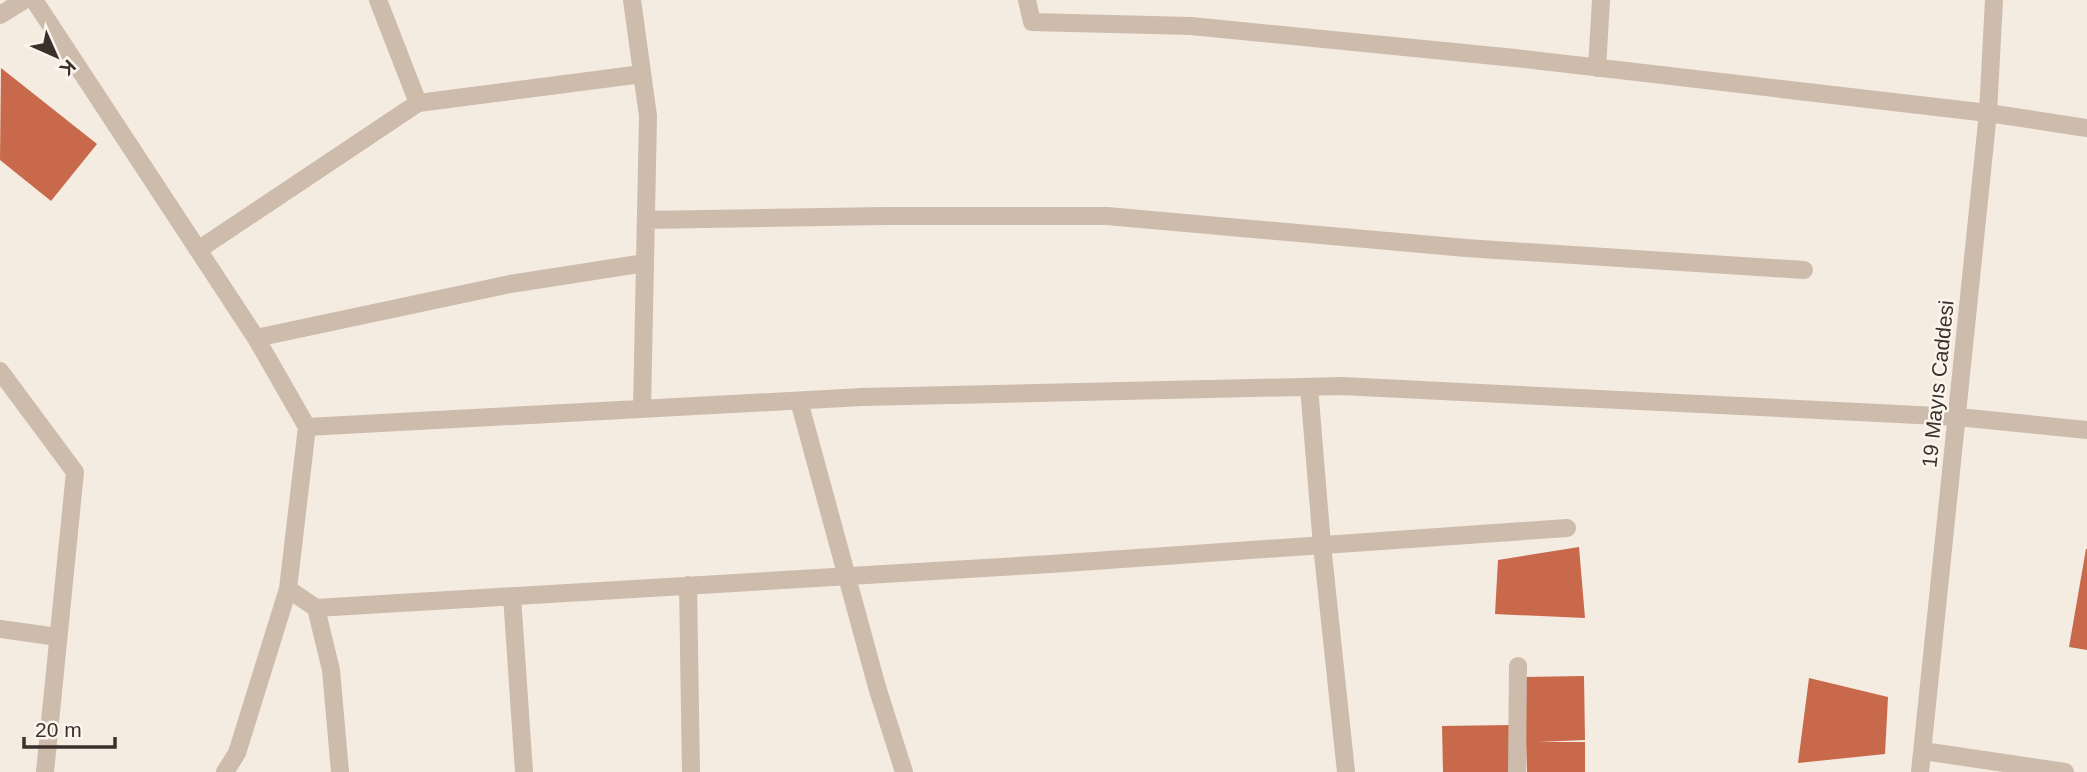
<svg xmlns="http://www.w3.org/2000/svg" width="2087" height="772" font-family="Arial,sans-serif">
	<rect width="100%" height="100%" fill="#f4ebe1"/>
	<!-- building -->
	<path fill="#c8694b" d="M1 68 97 144 51 201 0 160Z
		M1579 547 1585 618 1495 614 1498 560Z
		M2086 549H2087V650L2069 647Z
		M1584 676 1585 740 1538 742H1585V772H1527L1524 677Z
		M1809 678 1888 697 1885 754 1798 763Z
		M1511 725V772H1443L1442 726Z"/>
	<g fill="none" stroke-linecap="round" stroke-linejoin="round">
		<!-- minor -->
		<path stroke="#cdbbac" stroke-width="18" d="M34 0 256 338 307 427 288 589 237 753 225 772
			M378 0 418 103
			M632 0 648 116 642 409
			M1027 0 1032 22 1191 26 1515 58 1988 113 2087 128
			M0 15 24 0
			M1597 68 1601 0
			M646 220 884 216H1107L1466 248 1804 270
			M198 250 418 103 642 74
			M256 338 510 284 645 263
			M0 371 75 472 45 772
			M1309 387 1322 545 1346 772
			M799 401 877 687 904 772
			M307 427 862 397 1342 386 1958 417 2087 430
			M688 585 691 772
			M288 589 316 608 1051 564 1567 528
			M512 596 524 772
			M316 608 331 670 340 772
			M0 629 58 637
			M1923 751 2065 772
			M1517 772 1518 666
			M1920 772 1988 113 1994 0"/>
	</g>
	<g text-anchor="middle" stroke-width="5" stroke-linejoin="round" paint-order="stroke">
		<!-- street labels -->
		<g font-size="21" fill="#3b302b" stroke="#fbf5ee">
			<text transform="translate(1938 384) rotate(-84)" y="7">19 Mayıs Caddesi</text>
		</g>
	</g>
	<!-- north arrow -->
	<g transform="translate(56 56) rotate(135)" stroke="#fbf5ee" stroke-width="5" paint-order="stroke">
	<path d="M0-5L12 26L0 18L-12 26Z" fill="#3b302b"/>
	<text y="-10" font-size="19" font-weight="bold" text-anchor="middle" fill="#3b302b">K</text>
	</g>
	<!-- scale -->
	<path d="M24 737v10h91v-10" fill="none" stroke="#3b302b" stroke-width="3.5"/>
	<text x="35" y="737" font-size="21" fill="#3b302b" stroke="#fbf5ee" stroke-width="5" paint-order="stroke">20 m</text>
</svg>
